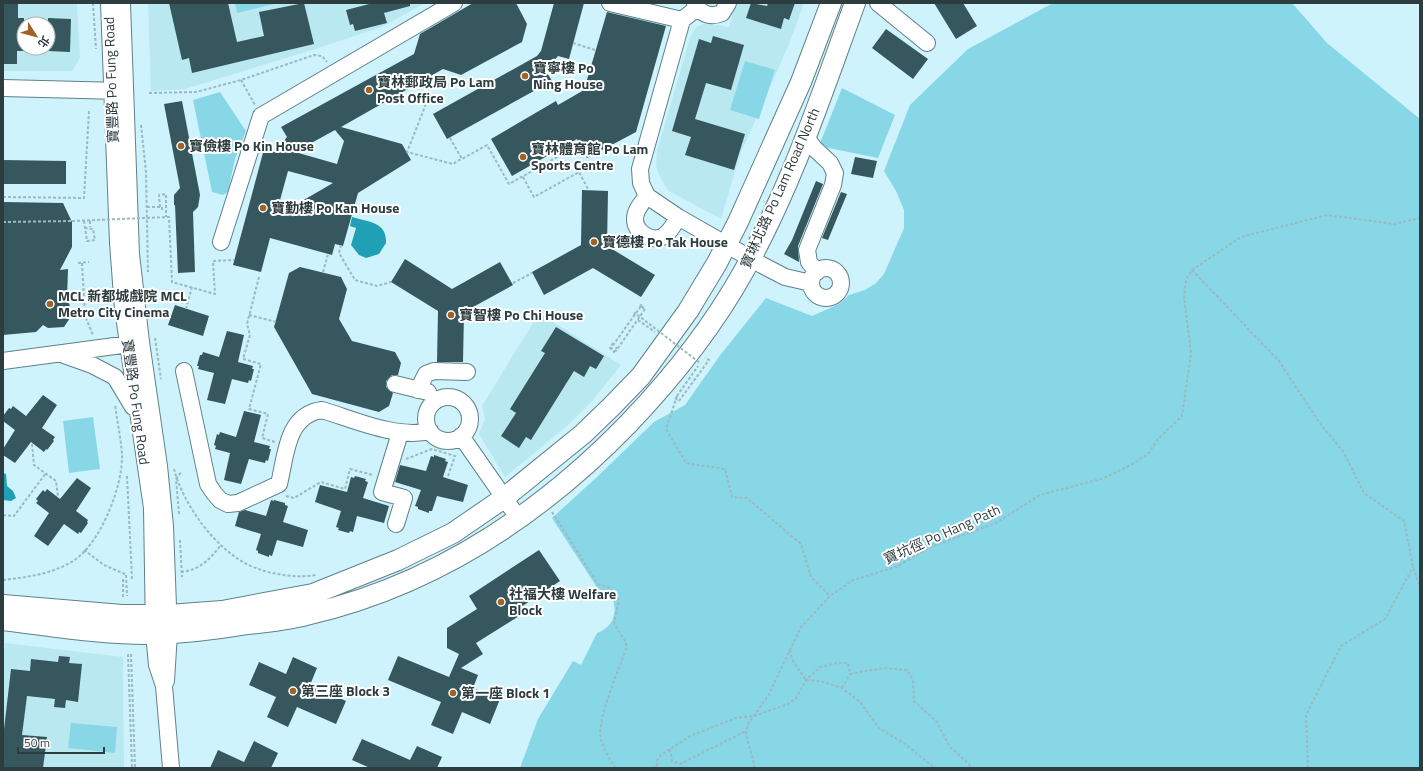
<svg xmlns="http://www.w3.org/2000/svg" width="1423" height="771" font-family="'Titillium Web','Noto Sans TC',sans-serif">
	<rect width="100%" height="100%" fill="#cef3fc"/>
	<!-- built -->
	<path fill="#b9e8f1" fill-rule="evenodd" d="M3 3H77L80 58 72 71H3ZM24 24H48V48H24Z
		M148 3H425L382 27 325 46 185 89 151 91Z
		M736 3H804L789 44 740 155 721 219 669 191 661 179 656 167 657 151 690 38 696 27 706 23 729 27Z
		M539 313 621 365 593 400 567 426 505 477 479 434 485 419 482 406Z
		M5 643 123 657 124 768H3V660Z"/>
	<!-- green -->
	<path fill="#88d7e7" d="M235 3H277L237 13Z
		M1053 3H1292L1327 43 1420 119V768H520L538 719 573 661 581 665 597 633C615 627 619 609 610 593L598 589 552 518 597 477 654 422 685 405 721 354 766 298 812 316 839 304 849 295 865 290 876 283 884 274 904 228V210L896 191 884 171 910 105 968 49Z
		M745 61 775 70 759 119 730 110Z
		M842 88 895 115 878 158 819 146Z
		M220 92 246 131 235 159 228 192 223 195 212 192 193 100Z
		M93 417 100 469 69 473 63 421Z
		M71 723 117 727 115 753 68 748Z"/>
	<!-- water -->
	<path fill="#1fa0b5" d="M352 217C369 222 387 222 386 243L379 254 366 258 359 255 351 245 356 228 350 226Z
		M3 473 6 474 7 486 13 491 16 498 11 501 3 500Z"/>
	<!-- building -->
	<path fill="#36575e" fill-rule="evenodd" d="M3 3H18V18H24V51H17V64H3Z
		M169 3H228L237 42 264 36 259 12 304 3 314 44 192 73 189 58 182 60Z
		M373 3H410V6L384 13 387 23 355 31 353 24 350 25 346 10Z
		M473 3H516L527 24 522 42 461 75 443 69 341 127 402 144 411 160 358 193 343 246 335 244 332 255 270 238 261 272 233 265 264 149 275 152 287 137 281 127 414 54 420 34ZM335 130 344 141 337 164 295 152ZM288 171 333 183 302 201 306 208 293 215 277 211Z
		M554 3H584L569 59 558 56 546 71 552 81 447 139 433 114 537 56 541 51Z
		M751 3 767 6 768 3H795L789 20 784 18 781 29 746 18Z
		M934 3H963L977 26 956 39Z
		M607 12 666 26 636 132 587 158 577 139 512 176 491 139 556 101 558 105 584 90Z
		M48 18 71 19 70 52 48 51Z
		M886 29 928 59 913 79 872 48Z
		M713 36 744 45 731 90 706 83 695 119 745 134 734 170 685 155 691 137 672 131 699 39 711 43Z
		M182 101 200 195 198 207 193 212 195 272 178 273 175 205H174V195L180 188 164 104Z
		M855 157 877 161 873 178 851 174Z
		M3 160 66 161V184H3Z
		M816 181 823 184 798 246 799 262 784 254 792 240Z
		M582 190 608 191 607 246 655 275 641 297 593 268 544 295 532 272 581 245Z
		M841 192 847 194 828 240 822 238Z
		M3 202 63 203 72 222V247L60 270 68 269 67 299 72 311V315L64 327 48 328 43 325 36 332 3 335Z
		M405 259 452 289 500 262 513 285 464 312 463 362H437L438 311 391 282Z
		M300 267 341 277 347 289 339 319 352 341 395 352 401 363 398 375H392L386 381V387L393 393 389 406 379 412 312 394 274 327 289 273Z
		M175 305 209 316 203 336 168 325Z
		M556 327 604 356 596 369 590 366 584 377 574 371 531 440 526 437 519 448 501 436 516 413 510 409 545 353 541 351Z
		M227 331 244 335 238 362 253 366 252 369H254L251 381 249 380 248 383 232 379 225 404 207 400 214 373 198 369 199 366H197L200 355H202L203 352 219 357Z
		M43 395 57 405 42 428 55 437 53 440 54 441 47 450 46 449 44 452 31 442 15 463 3 455V449L15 430 3 421V416L9 408 11 409 13 406 26 416Z
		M244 411 261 415 254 442 270 446 269 449H271L268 461 266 460 265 463 249 459 241 484 224 480 230 453 215 449 216 446 214 445 217 434 219 435 220 432 236 437Z
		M434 455 446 459 445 461 448 462 443 477 468 485 463 502 437 496 432 511H429V513L418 509V507L415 506 421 490 395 482 400 465 426 471 431 456 434 457Z
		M355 476 366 479 365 481 368 482 363 498 389 506 384 523 357 516 353 532 350 531 349 533 338 530 339 528 336 527 341 511 315 502 320 485 347 492 351 477 354 478Z
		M77 478 91 488 76 511 88 520 87 522 88 523 81 533 79 532 78 534 64 524 48 546 34 536 49 513 36 503 38 501 36 499 43 490 45 492 47 489 60 499Z
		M271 500 274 501V500L285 503V505L288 506 283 522 308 530 303 547 277 540 272 556 269 555V557L258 553V551L256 550 261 534 235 526 239 512 245 510 266 516Z
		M539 550 560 581 521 607 527 611 476 643 483 654 461 668 478 675 473 688 500 699 490 724 462 712 453 734 431 725 441 702 388 680 398 656 449 677 459 654 447 648V628L477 609 469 596Z
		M59 656 70 657 69 663 82 664 78 702 66 700 65 708 54 707 55 699 27 696 22 735 47 737 43 768H3V738L11 669 30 671 31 659 58 662Z
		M293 657 317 668 310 685 346 701 336 724 297 707 288 727 267 717 276 697 249 685 259 662 286 674Z
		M362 739 410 760 417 746 442 757 437 768H370L352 760Z
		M254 741 278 753 271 768H210L218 750 244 762Z"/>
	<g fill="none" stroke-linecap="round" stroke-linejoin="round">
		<defs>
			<path id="minor" d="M109 3 118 243 123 309 152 508 154 634 157 665 164 686 171 768
				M122 3 131 254 141 342 159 466 165 526 169 633 166 681
				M610 3 682 20
				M695 3C700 14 710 18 722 13L728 3
				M878 3 927 43
				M697 8 682 20 640 169 641 183 647 196 678 217 762 265 785 277 811 283
				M3 88 121 91
				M806 137 814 148 830 163 835 173 833 185 807 250 809 262 817 272
				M647 196C642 203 635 210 635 219 635 232 651 242 662 237 670 233 674 224 678 217
				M221 242 261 116 454 3
				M811 283a15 15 0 1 1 30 0a15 15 0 1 1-30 0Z
				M64 355 92 365 115 377 133 407
				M3 361 137 343
				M184 371 208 484 214 493 220 500 228 504 238 503 279 484C286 456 286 415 322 410 355 420 397 439 430 431
				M395 384 428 392
				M418 390 426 374 434 371 467 372
				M426 419a22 22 0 1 1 44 0a22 22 0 1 1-44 0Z
				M461 436 519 519
				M396 524 404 498 382 492 400 433"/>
			<path id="major" d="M3 605 122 615H169L222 611 313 594 398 560 453 533 504 498 583 434 612 406 641 376 688 311 717 263 738 222 801 82 831 3
				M3 620C53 626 104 635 155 634 186 633 218 629 248 624 267 622 287 620 306 615 432 586 540 515 629 423 674 376 714 325 745 269 792 185 822 93 855 3"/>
		</defs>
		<!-- minor casing -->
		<use href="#minor" stroke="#5f8189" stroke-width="18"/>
		<!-- major casing -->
		<use href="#major" stroke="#5f8189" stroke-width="22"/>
		<!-- path -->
		<path stroke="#9bb9c0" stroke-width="2" stroke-dasharray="3 2" stroke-linecap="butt" d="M93 3 96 49
			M573 43 595 50
			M241 80 255 105
			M149 93 196 92 241 80 314 55 322 56 327 62
			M426 104 407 152 453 164 461 159
			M141 125 146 172 148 272
			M450 138 462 159 487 145 509 184 575 147
			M523 177 534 197 579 172 588 189
			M3 197 84 198 89 111
			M147 207H162V211
			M160 207 159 195 166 194V217
			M84 221 87 241 95 240 93 229 86 228
			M90 221V227
			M3 222 72 221
			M341 245 339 253 355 280 377 286 391 282
			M78 263 89 262
			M82 263 85 316 93 335
			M1192 270 1279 361 1321 425 1343 451 1364 493 1404 521 1413 567 1420 587
			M323 272 328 254
			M259 277 247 324 250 335 243 359 261 364 249 409 268 414 262 438 275 442
			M513 283 532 273
			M641 306 645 309 616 351 611 348Z
			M186 309 192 287
			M249 315 276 322
			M638 320 655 332
			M155 338 161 379
			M677 396 666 429 686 463 725 469 732 497 747 498 801 544 811 577 830 596
			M675 398 679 401 709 360 705 358
			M32 444 34 465 56 481 58 497
			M406 459 432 449 455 456 448 476
			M174 469C183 505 219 555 256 568 274 575 296 578 316 575
			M127 476 132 579
			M286 496 294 498 321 482 345 489 350 469 373 475
			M552 512 598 584 610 588 619 600 614 623 626 643V649C619 670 596 720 601 740 604 750 610 759 615 768
			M179 514 176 479 182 471
			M3 515 14 516 46 473
			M180 540 182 577
			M84 550 104 565 127 575
			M181 572C200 570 210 559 221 545
			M126 575 127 596
			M123 579V598
			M3 580C28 577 54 574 76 559 101 541 123 486 122 455 121 438 117 421 115 404
			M790 650 793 661 806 680 820 681 842 688 860 702 879 728 905 744 935 768
			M128 654 132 768
			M131 654 135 768
			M842 688 850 674
			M670 749 672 761 680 764 746 731
			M652 768 657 766V760L661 755 690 736 736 718 754 716 788 704 796 698 806 680 820 667 837 663H848L850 674 884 668 907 670 913 680 914 701 937 722 949 746 973 768
			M755 768 746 734 748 724 768 696 801 627 830 596 853 580 896 567 930 547 996 523 1040 495 1104 478 1129 466 1148 454 1158 439 1182 416 1191 353 1184 298 1186 279 1192 270 1241 237 1327 215 1394 224 1420 218
			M1308 768 1306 715 1341 646 1385 619 1413 567"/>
		<!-- minor -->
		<use href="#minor" stroke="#fff" stroke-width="16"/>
		<!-- major -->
		<use href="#major" stroke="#fff" stroke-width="20"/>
		<!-- path-bridge -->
		<path stroke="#9bb9c0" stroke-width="2" stroke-dasharray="3 2" stroke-linecap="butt" d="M72 221 169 217 172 282 215 294 213 261 234 260
			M640 307 641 305 644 309
			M634 315 635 313 700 363
			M613 343 610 348 614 352 617 347
			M677 396 698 366"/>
	</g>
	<!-- markers -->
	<g fill="#9f6325" stroke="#fff" stroke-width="1.5">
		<circle cx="525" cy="76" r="4"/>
		<circle cx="369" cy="90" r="4"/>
		<circle cx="181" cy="146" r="4"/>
		<circle cx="523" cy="157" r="4"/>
		<circle cx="263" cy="208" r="4"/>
		<circle cx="594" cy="242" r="4"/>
		<circle cx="50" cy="304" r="4"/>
		<circle cx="451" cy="315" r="4"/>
		<circle cx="501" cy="602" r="4"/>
		<circle cx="293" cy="691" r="4"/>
		<circle cx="453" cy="693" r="4"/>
	</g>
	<g text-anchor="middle" stroke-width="4" stroke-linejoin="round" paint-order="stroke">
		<!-- poi labels -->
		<g font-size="14" font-weight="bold" fill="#2d3c3f" stroke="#fff" text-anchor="start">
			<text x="533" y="73">寶寧樓 Po<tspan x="533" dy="16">Ning House</tspan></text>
			<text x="377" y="87">寶林郵政局 Po Lam<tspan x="377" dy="16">Post Office</tspan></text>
			<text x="189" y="151">寶儉樓 Po Kin House</text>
			<text x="531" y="154">寶林體育館 Po Lam<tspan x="531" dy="16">Sports Centre</tspan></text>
			<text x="271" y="213">寶勤樓 Po Kan House</text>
			<text x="602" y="247">寶德樓 Po Tak House</text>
			<text x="58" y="301">MCL 新都城戲院 MCL<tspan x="58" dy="16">Metro City Cinema</tspan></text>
			<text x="459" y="320">寶智樓 Po Chi House</text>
			<text x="509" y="599">社福大樓 Welfare<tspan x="509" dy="16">Block</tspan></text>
			<text x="301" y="696">第三座 Block 3</text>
			<text x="461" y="698">第一座 Block 1</text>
		</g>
		<!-- street labels -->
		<g font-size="14" fill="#2d3c3f" stroke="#fff">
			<text transform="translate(111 80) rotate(-92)" y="5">寶豐路 Po Fung Road</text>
			<text transform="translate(780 188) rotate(-66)" y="5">寶琳北路 Po Lam Road North</text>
			<text transform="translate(136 402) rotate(82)" y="5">寶豐路 Po Fung Road</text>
			<text transform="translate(942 534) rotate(-24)" y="5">寶坑徑 Po Hang Path</text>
		</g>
	</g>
	<!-- border -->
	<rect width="1423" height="771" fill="none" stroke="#2d3c3f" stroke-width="8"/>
	<!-- north arrow -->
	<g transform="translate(36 36) rotate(126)"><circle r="19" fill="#ffffff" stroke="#abb1b2"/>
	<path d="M0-3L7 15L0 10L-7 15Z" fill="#9f6325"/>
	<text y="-6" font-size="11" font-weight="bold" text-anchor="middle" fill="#2d3c3f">北</text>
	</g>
	<!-- scale -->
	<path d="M18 747v6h86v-6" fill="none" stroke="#2d3c3f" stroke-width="2"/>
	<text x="24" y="747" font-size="12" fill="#2d3c3f" stroke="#ffffff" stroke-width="3" paint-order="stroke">50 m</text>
</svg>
